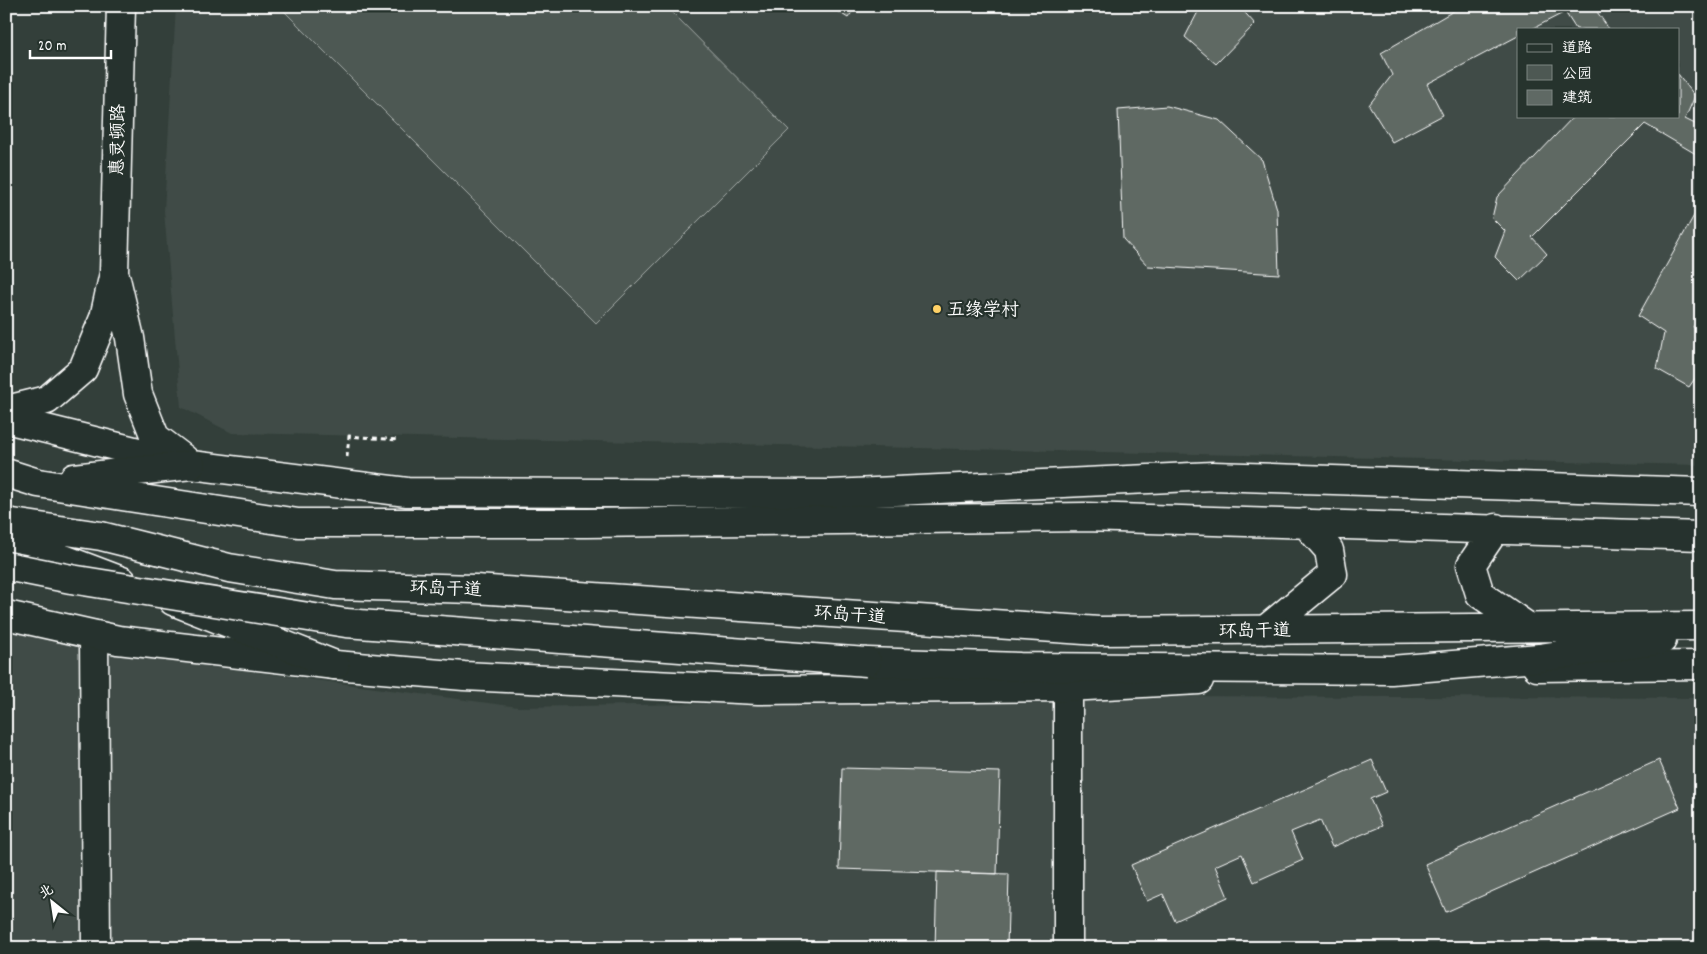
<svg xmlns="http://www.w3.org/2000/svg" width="1707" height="954" font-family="Dekko,'LXGW WenKai TC',sans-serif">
	<rect width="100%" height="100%" fill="#333f3a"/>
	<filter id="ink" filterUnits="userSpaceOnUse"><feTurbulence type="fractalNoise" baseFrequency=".02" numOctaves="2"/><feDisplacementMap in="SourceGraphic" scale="10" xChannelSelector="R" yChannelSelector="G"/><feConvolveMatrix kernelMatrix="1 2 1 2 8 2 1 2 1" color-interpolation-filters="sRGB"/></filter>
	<g filter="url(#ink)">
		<!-- built -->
		<path fill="#404c47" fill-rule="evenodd" d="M176 6H1701V465L232 433 181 407 164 211ZM1518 29H1678V116H1518Z
			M6 624 113 653 518 707 1156 696 1701 698V948H6Z"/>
		<!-- green -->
		<path fill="#4d5853" stroke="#a6aca9" d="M279 6H666L789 130 596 323Z"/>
		<!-- building -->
		<path fill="#5f6964" stroke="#fff" d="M829 6H856L848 18Z
			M1201 6H1239L1255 24 1216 64 1185 37Z
			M1462 6H1593L1609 29H1576L1565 12 1532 29H1518V36L1427 84 1443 115 1392 142 1369 105 1392 75 1381 53Z
			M1678 74 1695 96 1685 119 1701 127V157L1645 124 1532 237 1547 254 1519 281 1495 257 1505 231 1492 218 1497 197 1574 116H1678Z
			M1167 106 1219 120 1262 160 1277 209 1279 274 1148 266 1123 239 1118 110Z
			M1701 203V314L1693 327 1701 332V370L1689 387 1657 369 1664 333 1638 316Z
			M1372 760 1386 792 1370 799 1382 826 1332 847 1320 820 1291 832 1303 860 1254 882 1242 854 1215 866 1228 897 1175 921 1163 894 1147 901 1131 865Z
			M1659 760 1680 808 1446 912 1425 864Z
			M842 768 1000 772 997 874 839 869Z
			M937 872 1009 874 1007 948H935Z"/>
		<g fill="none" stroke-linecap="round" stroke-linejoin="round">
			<defs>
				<path id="street" d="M94 635 96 948
					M1068 687V948"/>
				<path id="secondary" d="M116 279 130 338 138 394 155 437 184 459
					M6 410 47 400 83 369 104 318 114 273 121 6
					M6 419 191 465 407 492 832 494 1213 476 1701 492
					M6 615 118 640 335 665 464 676 758 690 1068 687 1199 680
					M1537 667 1701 665"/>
				<path id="highway" d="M6 473 38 483 298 523H587L1085 517 1701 536
					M74 478 191 465
					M6 522 101 536 229 568 335 585 475 589 1099 631 1701 626
					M1496 528 1471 565 1480 594 1528 627
					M6 537 122 581
					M173 601 335 665
					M1265 630 1333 574 1329 550 1305 523
					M867 662 1020 667 1391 670 1539 658 1662 640"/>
			</defs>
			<!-- street casing -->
			<use href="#street" stroke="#fff" stroke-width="31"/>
			<!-- secondary casing -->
			<use href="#secondary" stroke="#fff" stroke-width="31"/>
			<!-- highway casing -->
			<use href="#highway" stroke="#fff" stroke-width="31"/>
			<!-- path -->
			<path stroke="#fff" stroke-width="3" stroke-dasharray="5 4" stroke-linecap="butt" d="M347 457 349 436 398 440"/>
			<!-- street -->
			<use href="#street" stroke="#26332d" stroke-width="28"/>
			<!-- secondary -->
			<use href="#secondary" stroke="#26332d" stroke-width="28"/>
			<!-- highway -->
			<use href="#highway" stroke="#26332d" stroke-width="28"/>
			<defs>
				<path id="highway-bridge" d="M6 566 71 579 346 623 867 662"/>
			</defs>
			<!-- highway-bridge casing -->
			<use href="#highway-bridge" stroke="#fff" stroke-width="31" stroke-linecap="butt"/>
			<!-- highway-bridge -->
			<use href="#highway-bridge" stroke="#26332d" stroke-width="28"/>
		</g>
	</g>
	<!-- markers -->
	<circle fill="#ffd166" stroke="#26332d" stroke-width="2" cx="937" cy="309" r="5"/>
	<g text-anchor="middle" stroke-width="4.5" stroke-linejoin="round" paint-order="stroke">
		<!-- street labels -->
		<g font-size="18" fill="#fff" stroke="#26332d">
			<text transform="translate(117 140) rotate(-89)" y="6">惠灵顿路</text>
			<text transform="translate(446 588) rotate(2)" y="6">环岛干道</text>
			<text transform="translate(850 614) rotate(4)" y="6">环岛干道</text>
			<text transform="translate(1255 630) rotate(-1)" y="6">环岛干道</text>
		</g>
		<!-- poi labels -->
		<g font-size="18" fill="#fff" stroke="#26332d" text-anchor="start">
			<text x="947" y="315">五缘学村</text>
		</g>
	</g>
	<!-- margin -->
	<rect width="1707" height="954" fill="none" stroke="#26332d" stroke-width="25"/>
	<rect x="12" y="12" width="1682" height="929" fill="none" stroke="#fff" stroke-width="2" filter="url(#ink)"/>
	<!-- legend -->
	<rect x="1517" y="28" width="162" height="90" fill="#26332d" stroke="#7d8581"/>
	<rect x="1527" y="44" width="25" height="8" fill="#26332d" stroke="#7d8581"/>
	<text x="1562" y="52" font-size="15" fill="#ffffff">道路</text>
	<rect x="1527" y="65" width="25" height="15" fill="#4d5853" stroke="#7d8581"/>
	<text x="1562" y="78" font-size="15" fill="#ffffff">公园</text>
	<rect x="1527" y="90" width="25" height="15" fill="#5f6964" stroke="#7d8581"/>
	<text x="1562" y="102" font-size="15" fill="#ffffff">建筑</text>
	<!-- north arrow -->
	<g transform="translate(52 902) rotate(330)" stroke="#26332d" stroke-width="4" paint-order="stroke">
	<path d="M0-4L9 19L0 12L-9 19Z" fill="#ffffff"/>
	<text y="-8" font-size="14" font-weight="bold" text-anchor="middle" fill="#ffffff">北</text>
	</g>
	<!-- scale -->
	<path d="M30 50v8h81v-8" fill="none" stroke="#ffffff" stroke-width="2.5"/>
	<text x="38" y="50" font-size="15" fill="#ffffff" stroke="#26332d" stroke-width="4" paint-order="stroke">20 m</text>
</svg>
